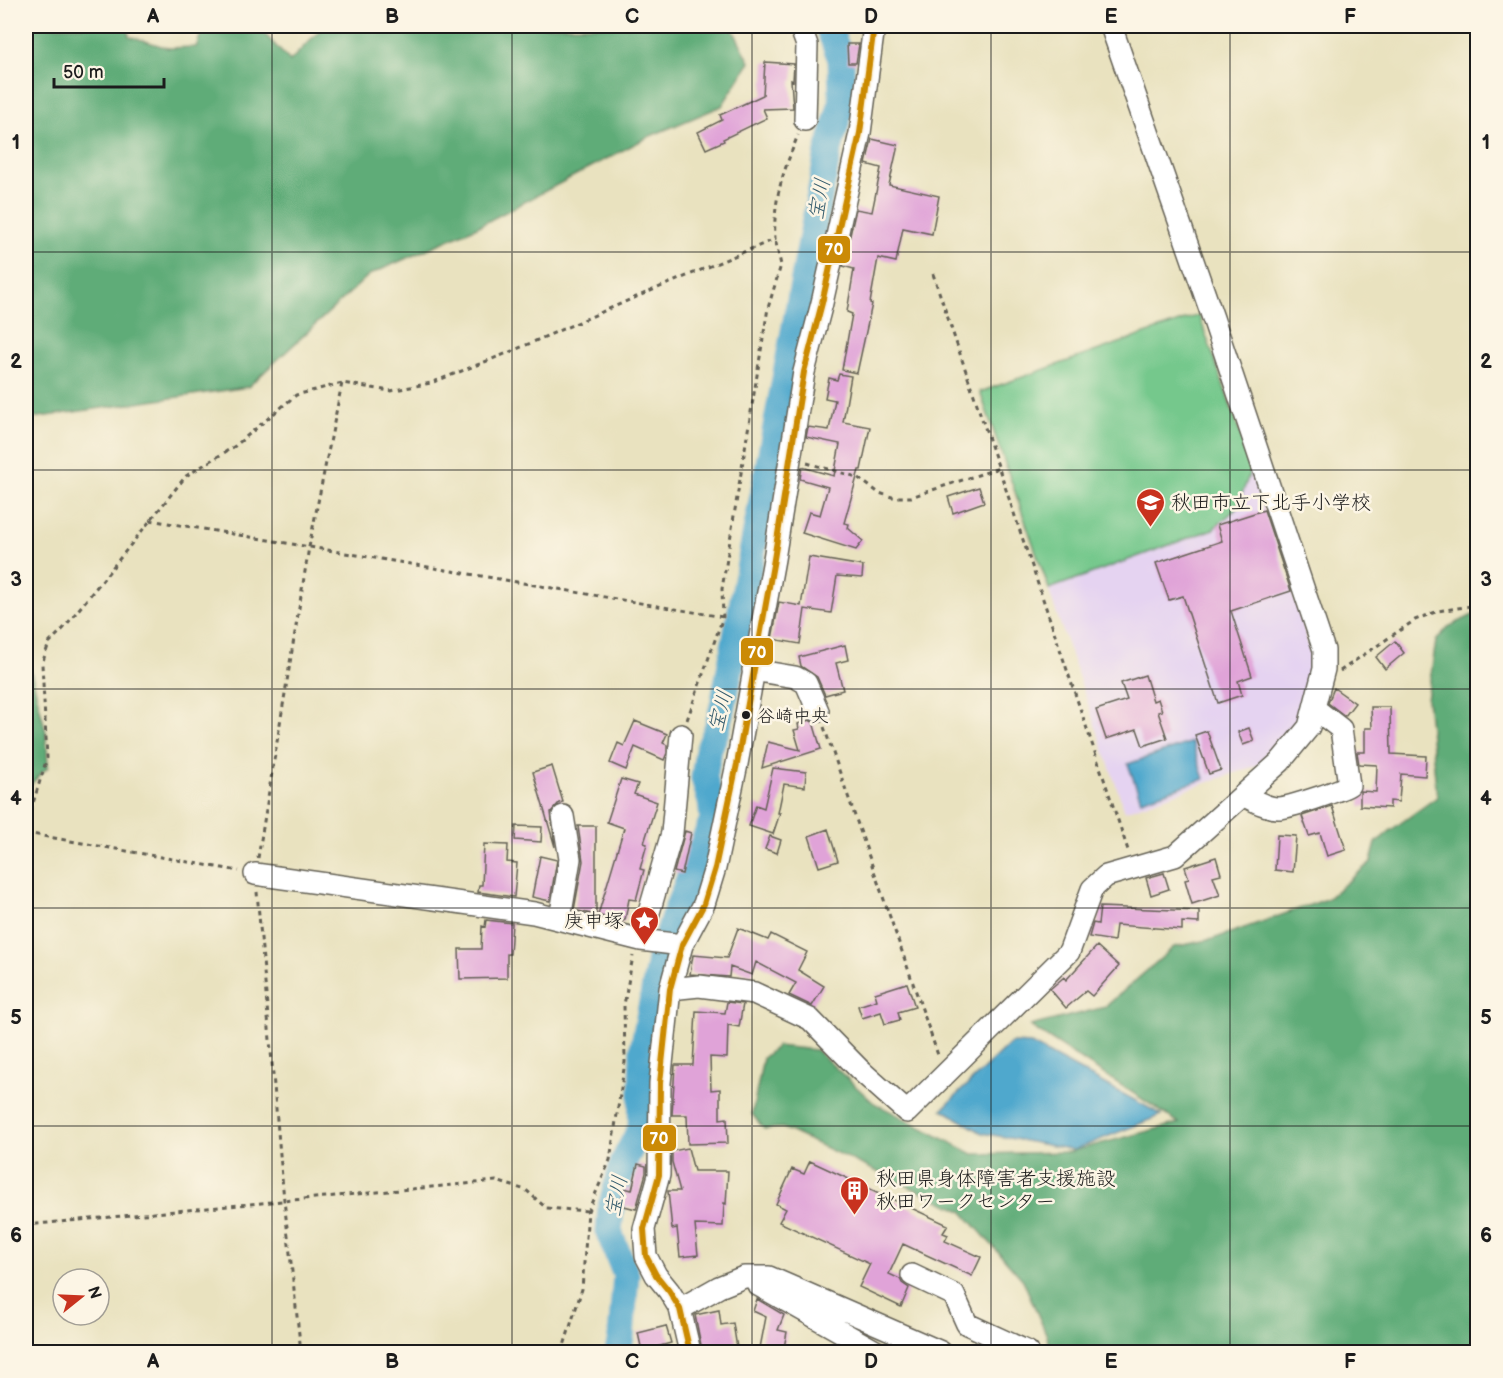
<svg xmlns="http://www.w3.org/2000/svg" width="1503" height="1378" font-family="'Balsamiq Sans','Klee One',sans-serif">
	<rect width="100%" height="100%" fill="#fcf5e5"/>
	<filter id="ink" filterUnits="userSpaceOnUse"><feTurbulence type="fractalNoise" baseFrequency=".0167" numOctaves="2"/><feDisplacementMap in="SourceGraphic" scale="12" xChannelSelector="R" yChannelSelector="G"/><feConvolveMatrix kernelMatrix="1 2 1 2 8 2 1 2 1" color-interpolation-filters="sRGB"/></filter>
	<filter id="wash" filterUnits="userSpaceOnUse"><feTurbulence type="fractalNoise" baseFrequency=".008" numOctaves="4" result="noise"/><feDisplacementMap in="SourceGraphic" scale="24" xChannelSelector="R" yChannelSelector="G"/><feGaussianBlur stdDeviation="1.35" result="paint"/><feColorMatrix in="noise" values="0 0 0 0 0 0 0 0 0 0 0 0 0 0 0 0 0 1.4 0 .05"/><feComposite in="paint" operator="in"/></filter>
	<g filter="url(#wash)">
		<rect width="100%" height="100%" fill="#e9e2bf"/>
		<!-- built -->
		<path fill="#e5d3f1" d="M1199 315 1300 614 1311 655 1313 677 1302 730 1267 762 1125 811 980 392Z"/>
		<!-- green -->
		<path fill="#74c88c" stroke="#487254" stroke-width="1.5" d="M1199 315 1252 467 1237 508 1213 529 1049 589 980 392Z"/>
		<!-- forest -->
		<path fill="#5fac78" stroke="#3e644a" stroke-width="1.5" d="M26 26H128L129 36 168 48 196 47 204 26H257L290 61 324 26H731L750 62 722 106 648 137 477 227 369 275 248 387 26 419Z
			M1477 613V1352H1050L1047 1336 1023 1280 962 1211 783 1128 764 1129 752 1114 763 1058 777 1046 816 1050 874 1103 973 1154 1069 1152 1179 1123 1030 1026 1105 1007 1174 947 1213 939 1327 899 1371 862 1376 843 1391 830 1437 797 1427 699 1436 641 1448 627Z
			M26 652 46 732 48 767 26 789Z"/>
		<!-- water -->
		<path fill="#4fa8cd" stroke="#366274" stroke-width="1.5" d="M1192 742 1204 779 1141 800 1128 764Z
			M1011 1043 1031 1044 1162 1115 1074 1150 982 1133 942 1109Z"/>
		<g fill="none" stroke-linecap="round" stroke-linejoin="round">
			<!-- river -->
			<path stroke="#4fa8cd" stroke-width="27" d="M618 1352 621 1337 626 1275 609 1232 611 1207 624 1161 641 1128 643 1049 660 960 674 917 713 819 711 802 704 778 708 751 717 729 723 706 828 152 842 102 841 59 828 26"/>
		</g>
		<g id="blocks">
			<!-- building -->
			<path fill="#e0a3d8" d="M847 44H859L856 63H848Z
				M765 62 794 64 793 81 791 80 793 108 763 109 767 118 723 139 724 141 706 149 698 132 722 120 720 115 763 95Z
				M872 139 898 145 889 185 939 196 932 234 903 228 896 262 878 258 870 303 872 304 857 373 842 370 852 314 847 312 854 269 843 266 856 209 872 212 881 168 866 164Z
				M839 374 851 376 843 422 870 427 861 470H859L844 523 849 524 848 528 863 541 856 550 802 533 809 512 820 515 828 487 800 479 802 467 834 476 840 444 806 437 808 427 829 430 835 400 825 398 829 378 837 380Z
				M979 487 984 502 953 513 948 497Z
				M1264 510 1291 591 1231 611 1252 676 1238 681 1242 695 1218 703 1183 596 1169 600 1156 563 1222 541 1217 525Z
				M809 557 863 566 862 578 837 576 831 613 805 609 800 644 772 639 779 602 801 606Z
				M1395 641 1404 653 1385 669 1376 657Z
				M845 645 848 660 836 663 843 690 825 695 817 677 801 666 799 657Z
				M1145 675 1153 701 1158 699 1162 711 1158 712 1167 738 1143 746 1137 729 1106 739 1096 710 1127 700 1121 683Z
				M1334 688 1355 703 1345 716 1328 703Z
				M1371 707H1390L1391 754 1426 756 1425 776 1401 774 1399 802 1390 801V808L1360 806V791L1376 792 1377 765 1359 764 1357 752H1365V728H1372Z
				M809 720 813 722 821 749 762 768 768 742 800 750 794 730 799 729 798 724Z
				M635 721 667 734 663 743 667 745V753L664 760 635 747 626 770 610 763 618 743 624 746Z
				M1249 728 1254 741 1243 745 1238 732Z
				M1207 731 1221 770 1209 774 1195 735Z
				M552 766 563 802 559 803 551 812 555 847 533 772Z
				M773 768 806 772 805 787 784 784 778 813H780L773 834 749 826 756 805 764 808Z
				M621 779 638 784 634 794 657 802 644 843 647 844 640 869 644 870 636 900 629 899 625 920 621 922 598 915 624 828 607 822Z
				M1332 806 1346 850 1327 856 1320 833 1309 836 1302 816Z
				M516 826 542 827 541 842 515 840Z
				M578 826H596V915L574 910 583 861Z
				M828 829 838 861 819 867 809 836Z
				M685 831 691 833 682 874 674 872Z
				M1277 835 1296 836 1293 872 1275 870Z
				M770 836 781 840 777 853 765 849Z
				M484 844 508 845 507 862 517 863 514 897 478 892 479 885H482Z
				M540 856 557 860 550 901 532 897Z
				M1216 857 1221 874 1213 876 1220 895 1192 904 1185 880 1189 879 1185 867Z
				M1164 873 1169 889 1151 895 1146 878Z
				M1100 907 1199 911V923L1182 922V930L1116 925 1114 941 1089 937 1093 923 1098 924Z
				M486 920 512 923 510 954H507V978L460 979 459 949H481L482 926 485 927Z
				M738 928 768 940 771 934 807 952 798 970 824 986 812 1006 789 995 796 983 756 962 752 975 730 967 729 977 690 974 693 955 727 958Z
				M1097 946 1119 966 1092 996 1086 991 1066 1008 1050 989 1064 977 1066 980Z
				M907 983 915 1007 898 1012 900 1020 885 1024 881 1012 862 1018 858 1006 877 1000 875 993Z
				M727 1002 743 1004 739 1027 728 1025 727 1058 710 1057 711 1090 720 1089V1119L727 1118 728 1143 688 1144 687 1115H672L675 1065H693L696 1011 725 1013Z
				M688 1148 694 1171H728L726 1204 724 1203 723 1226 695 1225 698 1255 680 1257 677 1228 672 1229 668 1191H680L672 1162V1151Z
				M810 1161 948 1225 943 1233 948 1235 945 1241 981 1257 972 1276 903 1244 889 1274 900 1279 902 1283 909 1288 901 1307 859 1287 870 1264 779 1222 786 1209 776 1204 792 1169 804 1174Z
				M638 1164 646 1166V1173L636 1209 620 1205 624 1188 632 1190Z
				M757 1299 784 1315 778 1330 787 1332 783 1353H759L766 1317 753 1311Z
				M719 1310 721 1325 733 1323 737 1348 707 1353 706 1349 702 1350 695 1315Z
				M666 1326 671 1343 642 1351 638 1333Z"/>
		</g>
	</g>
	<g filter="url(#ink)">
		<use href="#blocks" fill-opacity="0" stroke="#646155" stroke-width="1.5"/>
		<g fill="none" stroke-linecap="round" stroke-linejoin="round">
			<defs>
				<path id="minor" d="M800 26 807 45 805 120
					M753 670 795 677 806 683 818 711
					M1243 795C1253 800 1266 808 1278 808 1289 808 1339 791 1349 785L1341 729 1314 708
					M255 874 534 913 641 940 682 945
					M560 919 570 859 563 816
					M641 940 672 833 681 735
					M670 989 699 986 754 993 810 1019 860 1070 907 1112 1069 952 1092 889 1106 876 1175 856 1280 762 1309 727 1324 669V650L1213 318 1111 26
					M912 1275 954 1295 967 1324 1028 1352
					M758 1285 877 1352
					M680 1309 719 1287 744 1277H769L941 1352
					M690 1352 680 1309 669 1291 656 1275 646 1256 644 1229 659 1175 660 1083 670 989 682 945 704 904 715 868 737 764 774 559 804 372 822 303 860 133 874 26"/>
			</defs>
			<!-- minor casing -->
			<use href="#minor" stroke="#646155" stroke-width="24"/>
			<!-- path -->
			<path stroke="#646155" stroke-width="3" stroke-dasharray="4.5 4.5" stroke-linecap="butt" d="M933 274 1129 853
				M807 463 857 477 879 493 892 497H911L999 468
				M150 520 723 617
				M1340 671 1415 620 1438 611 1478 605
				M687 720 723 617 722 589 768 308 781 265 775 239
				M824 727 939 1058
				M26 818 30 813 47 758 42 664 49 643 63 629 186 476 235 446 296 395 342 383
				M26 833 239 871
				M258 858 309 547 342 383 390 391 431 383 510 352 634 298 775 239C773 198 783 173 798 135
				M257 892 284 1200 301 1352
				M26 1225 496 1181 526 1190 546 1208 588 1211
				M565 1352 563 1349 582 1289 588 1211 610 1160 625 1062 624 1005 633 956"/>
			<!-- minor -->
			<use href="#minor" stroke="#fff" stroke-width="21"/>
			<defs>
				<path id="bus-1" d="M690 1352 680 1309 669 1291 656 1275 646 1256 644 1229 659 1175 660 1083 670 989 682 945 704 904 715 868 737 764 774 559 804 372 822 303 860 133 874 26"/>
			</defs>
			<!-- bus-1 casing -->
			<use href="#bus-1" stroke="#fcf5e5" stroke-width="10"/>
			<!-- bus-1 -->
			<use href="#bus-1" stroke="#cb8a06" stroke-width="6"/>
		</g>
	</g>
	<!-- grid -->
	<path fill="none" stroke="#1c1c1c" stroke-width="1.5" stroke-opacity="0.55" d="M272 26V1352M512 26V1352M752 26V1352M991 26V1352M1230 26V1352M26 252H1478M26 470H1478M26 689H1478M26 908H1478M26 1126H1478"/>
	<!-- icons -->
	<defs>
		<symbol id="school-pin" viewBox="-11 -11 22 30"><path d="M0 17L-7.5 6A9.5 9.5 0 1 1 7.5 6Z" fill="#c8321e" stroke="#fcf5e5"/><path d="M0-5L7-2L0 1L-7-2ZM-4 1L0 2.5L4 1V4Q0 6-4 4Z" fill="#fff"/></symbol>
		<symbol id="sight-pin" viewBox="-11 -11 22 30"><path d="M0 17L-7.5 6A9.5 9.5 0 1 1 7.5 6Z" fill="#c8321e" stroke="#fcf5e5"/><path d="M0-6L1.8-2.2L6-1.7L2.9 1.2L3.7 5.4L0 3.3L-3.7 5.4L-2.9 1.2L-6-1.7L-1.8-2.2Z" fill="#fff"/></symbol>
		<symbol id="building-pin" viewBox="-11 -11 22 30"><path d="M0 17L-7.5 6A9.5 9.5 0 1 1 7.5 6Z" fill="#c8321e" stroke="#fcf5e5"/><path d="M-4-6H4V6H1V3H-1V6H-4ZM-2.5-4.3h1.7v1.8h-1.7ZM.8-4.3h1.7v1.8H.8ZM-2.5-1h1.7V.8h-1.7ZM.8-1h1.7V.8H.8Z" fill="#fff"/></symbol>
	</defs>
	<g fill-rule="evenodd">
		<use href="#school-pin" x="1134" y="486" width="33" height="45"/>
		<use href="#sight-pin" x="628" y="904" width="33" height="45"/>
		<use href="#building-pin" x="838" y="1174" width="33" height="45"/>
	</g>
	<!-- markers -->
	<circle fill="#1c1c1c" stroke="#fcf5e5" stroke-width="2" cx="746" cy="715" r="5"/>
	<g text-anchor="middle" stroke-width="5" stroke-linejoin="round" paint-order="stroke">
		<!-- bus labels -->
		<g font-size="18" fill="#1c1c1c" stroke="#fcf5e5" text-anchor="start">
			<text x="757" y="722">谷崎中央</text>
		</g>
		<!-- poi labels -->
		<g font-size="20" fill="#1c1c1c" stroke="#fcf5e5" text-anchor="start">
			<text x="1171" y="509">秋田市立下北手小学校</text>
			<text x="624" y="927" text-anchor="end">庚申塚</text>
			<text x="876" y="1185">秋田県身体障害者支援施設<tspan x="876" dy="23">秋田ワークセンター</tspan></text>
		</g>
		<!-- water labels -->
		<g font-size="21" font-style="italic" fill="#335b6c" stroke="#fcf5e5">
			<text transform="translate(819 199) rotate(-79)" y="7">宝川</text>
			<text transform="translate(720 711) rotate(-75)" y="7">宝川</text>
			<text transform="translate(616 1196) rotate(-78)" y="7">宝川</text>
		</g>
	</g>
	<g stroke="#fcf5e5" stroke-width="2">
		<rect x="817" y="235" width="34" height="29" rx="6" fill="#cb8a06"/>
		<rect x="740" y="637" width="34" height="29" rx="6" fill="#cb8a06"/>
		<rect x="642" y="1124" width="35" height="28" rx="6" fill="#cb8a06"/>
	</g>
	<g font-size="16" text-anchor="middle" font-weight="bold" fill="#fff">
		<text x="834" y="255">70</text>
		<text x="757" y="658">70</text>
		<text x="659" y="1144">70</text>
	</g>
	<!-- margin -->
	<rect width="1503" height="1378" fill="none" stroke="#fcf5e5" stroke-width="66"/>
	<!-- north arrow -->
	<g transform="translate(81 1297) rotate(72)"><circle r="28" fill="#fcf5e5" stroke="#a29e95" stroke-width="1.5"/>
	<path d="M0-4.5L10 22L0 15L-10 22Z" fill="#c8321e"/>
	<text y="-9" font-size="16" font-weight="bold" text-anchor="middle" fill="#1c1c1c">N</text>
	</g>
	<!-- scale -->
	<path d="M54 78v9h110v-9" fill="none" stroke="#1c1c1c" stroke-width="3"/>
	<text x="63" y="78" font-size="18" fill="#1c1c1c" stroke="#fcf5e5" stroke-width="4.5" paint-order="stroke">50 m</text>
	<rect x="33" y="33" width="1437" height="1312" fill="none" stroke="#1c1c1c" stroke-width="2"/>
	<g font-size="20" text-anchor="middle" font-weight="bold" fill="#1c1c1c">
		<text x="153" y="23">A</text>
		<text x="392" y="23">B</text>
		<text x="632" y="23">C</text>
		<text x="871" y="23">D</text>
		<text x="1111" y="23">E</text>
		<text x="1350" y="23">F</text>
		<text x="16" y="149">1</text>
		<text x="1486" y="149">1</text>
		<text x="16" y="368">2</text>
		<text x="1486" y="368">2</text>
		<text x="16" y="586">3</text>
		<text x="1486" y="586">3</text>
		<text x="16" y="805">4</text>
		<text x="1486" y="805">4</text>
		<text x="16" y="1024">5</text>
		<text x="1486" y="1024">5</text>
		<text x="16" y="1242">6</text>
		<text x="1486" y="1242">6</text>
		<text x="153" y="1368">A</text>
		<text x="392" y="1368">B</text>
		<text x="632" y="1368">C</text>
		<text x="871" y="1368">D</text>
		<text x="1111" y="1368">E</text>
		<text x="1350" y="1368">F</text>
	</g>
</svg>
